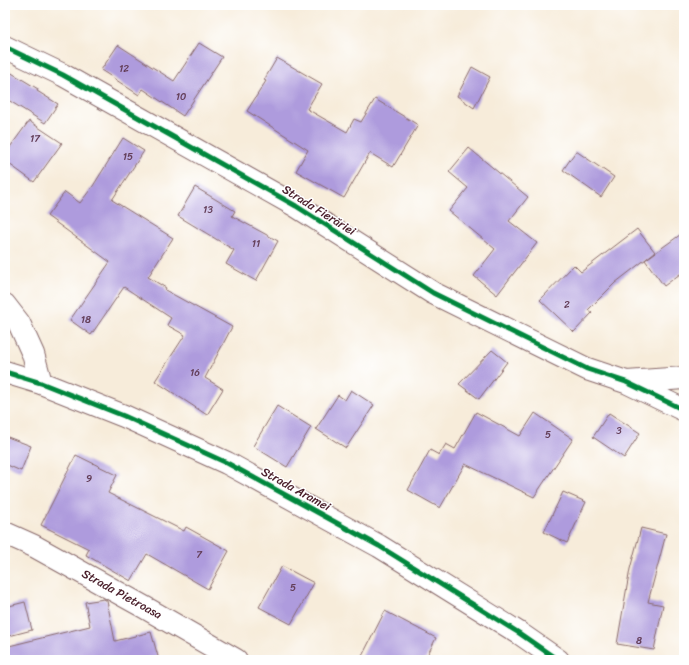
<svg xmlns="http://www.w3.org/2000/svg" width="689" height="665" font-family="Sriracha,sans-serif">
	<rect width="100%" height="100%" fill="#fff"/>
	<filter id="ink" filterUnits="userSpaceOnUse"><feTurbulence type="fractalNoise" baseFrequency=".025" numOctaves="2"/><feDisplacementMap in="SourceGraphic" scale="8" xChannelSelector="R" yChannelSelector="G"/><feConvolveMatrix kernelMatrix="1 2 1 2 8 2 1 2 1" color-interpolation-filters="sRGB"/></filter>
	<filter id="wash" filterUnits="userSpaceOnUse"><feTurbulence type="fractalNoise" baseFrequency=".012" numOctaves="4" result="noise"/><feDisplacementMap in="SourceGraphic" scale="16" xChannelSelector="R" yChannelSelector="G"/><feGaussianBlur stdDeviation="0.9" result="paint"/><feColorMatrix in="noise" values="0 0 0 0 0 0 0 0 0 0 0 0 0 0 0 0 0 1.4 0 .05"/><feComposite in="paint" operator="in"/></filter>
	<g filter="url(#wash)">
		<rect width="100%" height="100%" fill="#f7ecda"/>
		<g id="blocks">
			<!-- building -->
			<path fill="#ae9bdd" d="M199 43 222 57 183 116 143 89 139 95 101 70 118 45 174 81Z
				M277 58 322 84 307 109 347 132 354 119 361 122 375 99 418 125 393 167 370 153 344 198 296 171 308 150 247 111 266 81 264 80Z
				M472 67 490 77 474 108 457 96Z
				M5 69 38 89 37 91 58 104 45 123 5 98Z
				M29 121 62 143 34 182 5 161V154Z
				M123 138 144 151 112 200 173 238 148 277 166 288 165 290 232 327 205 378 223 389 207 415 155 381 185 335 167 325 171 318 124 287 91 335 70 320 110 262 47 216 65 192 80 203 93 186Z
				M469 148 528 197 509 221 537 243 497 295 474 276 495 249 449 211 468 188 449 172Z
				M576 151 614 177 601 197 563 170Z
				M195 187 235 211 232 216 278 241 256 281 226 264 234 250 178 216Z
				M637 229 655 252 615 283 588 310 592 313 574 332 540 300 574 265 581 272Z
				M684 232V271L664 286 645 260Z
				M492 350 507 362 479 399 459 384Z
				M351 390 374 405 346 448 316 429 338 395 345 400Z
				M277 406 311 427 287 467 253 446Z
				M476 412 520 436 535 413 573 439 534 497 465 464 440 508 408 490 430 450 439 455 446 444 455 449Z
				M609 413 640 433 624 458 593 437Z
				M5 436 31 446 21 471 5 464Z
				M76 455 117 475 108 493 184 531 186 527 229 551 208 589 147 554 131 581 86 555 89 549 41 525Z
				M563 492 586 502 567 543 544 532Z
				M641 528 666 534 648 602 663 605 654 650 617 644 630 569Z
				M282 566 314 583 291 624 259 607Z
				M104 599 107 601 115 641 151 632 159 660H5V647L90 626 85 602Z
				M25 602 32 630 5 637V607Z
				M385 611 436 638 425 660H360Z"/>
		</g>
	</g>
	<g filter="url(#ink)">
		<use href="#blocks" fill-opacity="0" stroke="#876768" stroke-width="1"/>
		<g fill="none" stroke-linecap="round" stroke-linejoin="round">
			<defs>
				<path id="minor" d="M5 47 63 75 296 206 433 293 587 369 626 382 684 410
					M5 305 19 323 33 354 41 383
					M5 372 41 383 124 416 227 463 379 546 519 633 558 660
					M627 382 684 378
					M5 533 34 546 144 607 236 660"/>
			</defs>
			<!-- minor casing -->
			<use href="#minor" stroke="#876768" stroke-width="24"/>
			<!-- minor -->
			<use href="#minor" stroke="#fff" stroke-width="22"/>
			<defs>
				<path id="cycleway" d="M5 47 63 75 296 206 433 293 587 369 626 382 684 410
					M5 372 41 383 124 416 227 463 379 546 519 633 558 660"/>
			</defs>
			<!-- cycleway casing -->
			<use href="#cycleway" stroke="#fff" stroke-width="8"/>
			<!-- cycleway -->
			<use href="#cycleway" stroke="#00873e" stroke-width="5"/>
		</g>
	</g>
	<g text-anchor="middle" stroke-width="3" stroke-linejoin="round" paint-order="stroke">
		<!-- number labels -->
		<g font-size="10" fill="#633e58">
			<text x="124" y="72">12</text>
			<text x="181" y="100">10</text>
			<text x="35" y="142">17</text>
			<text x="128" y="160">15</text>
			<text x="208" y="213">13</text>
			<text x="256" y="247">11</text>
			<text x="567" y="308">2</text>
			<text x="86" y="323">18</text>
			<text x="195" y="376">16</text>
			<text x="619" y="434">3</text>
			<text x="548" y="438">5</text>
			<text x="89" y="482">9</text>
			<text x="199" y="558">7</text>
			<text x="293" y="591">5</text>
			<text x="639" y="644">8</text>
		</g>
		<!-- street labels -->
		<g font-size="12" fill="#4a1f2b" stroke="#fff">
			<text transform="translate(319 210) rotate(32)" y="4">Strada Fierăriei</text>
			<text transform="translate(296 489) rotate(29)" y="4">Strada Aramei</text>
			<text transform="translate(122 594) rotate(29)" y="4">Strada Pietroasa</text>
		</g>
	</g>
	<!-- margin -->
	<rect width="689" height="665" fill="none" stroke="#fff" stroke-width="20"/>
</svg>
